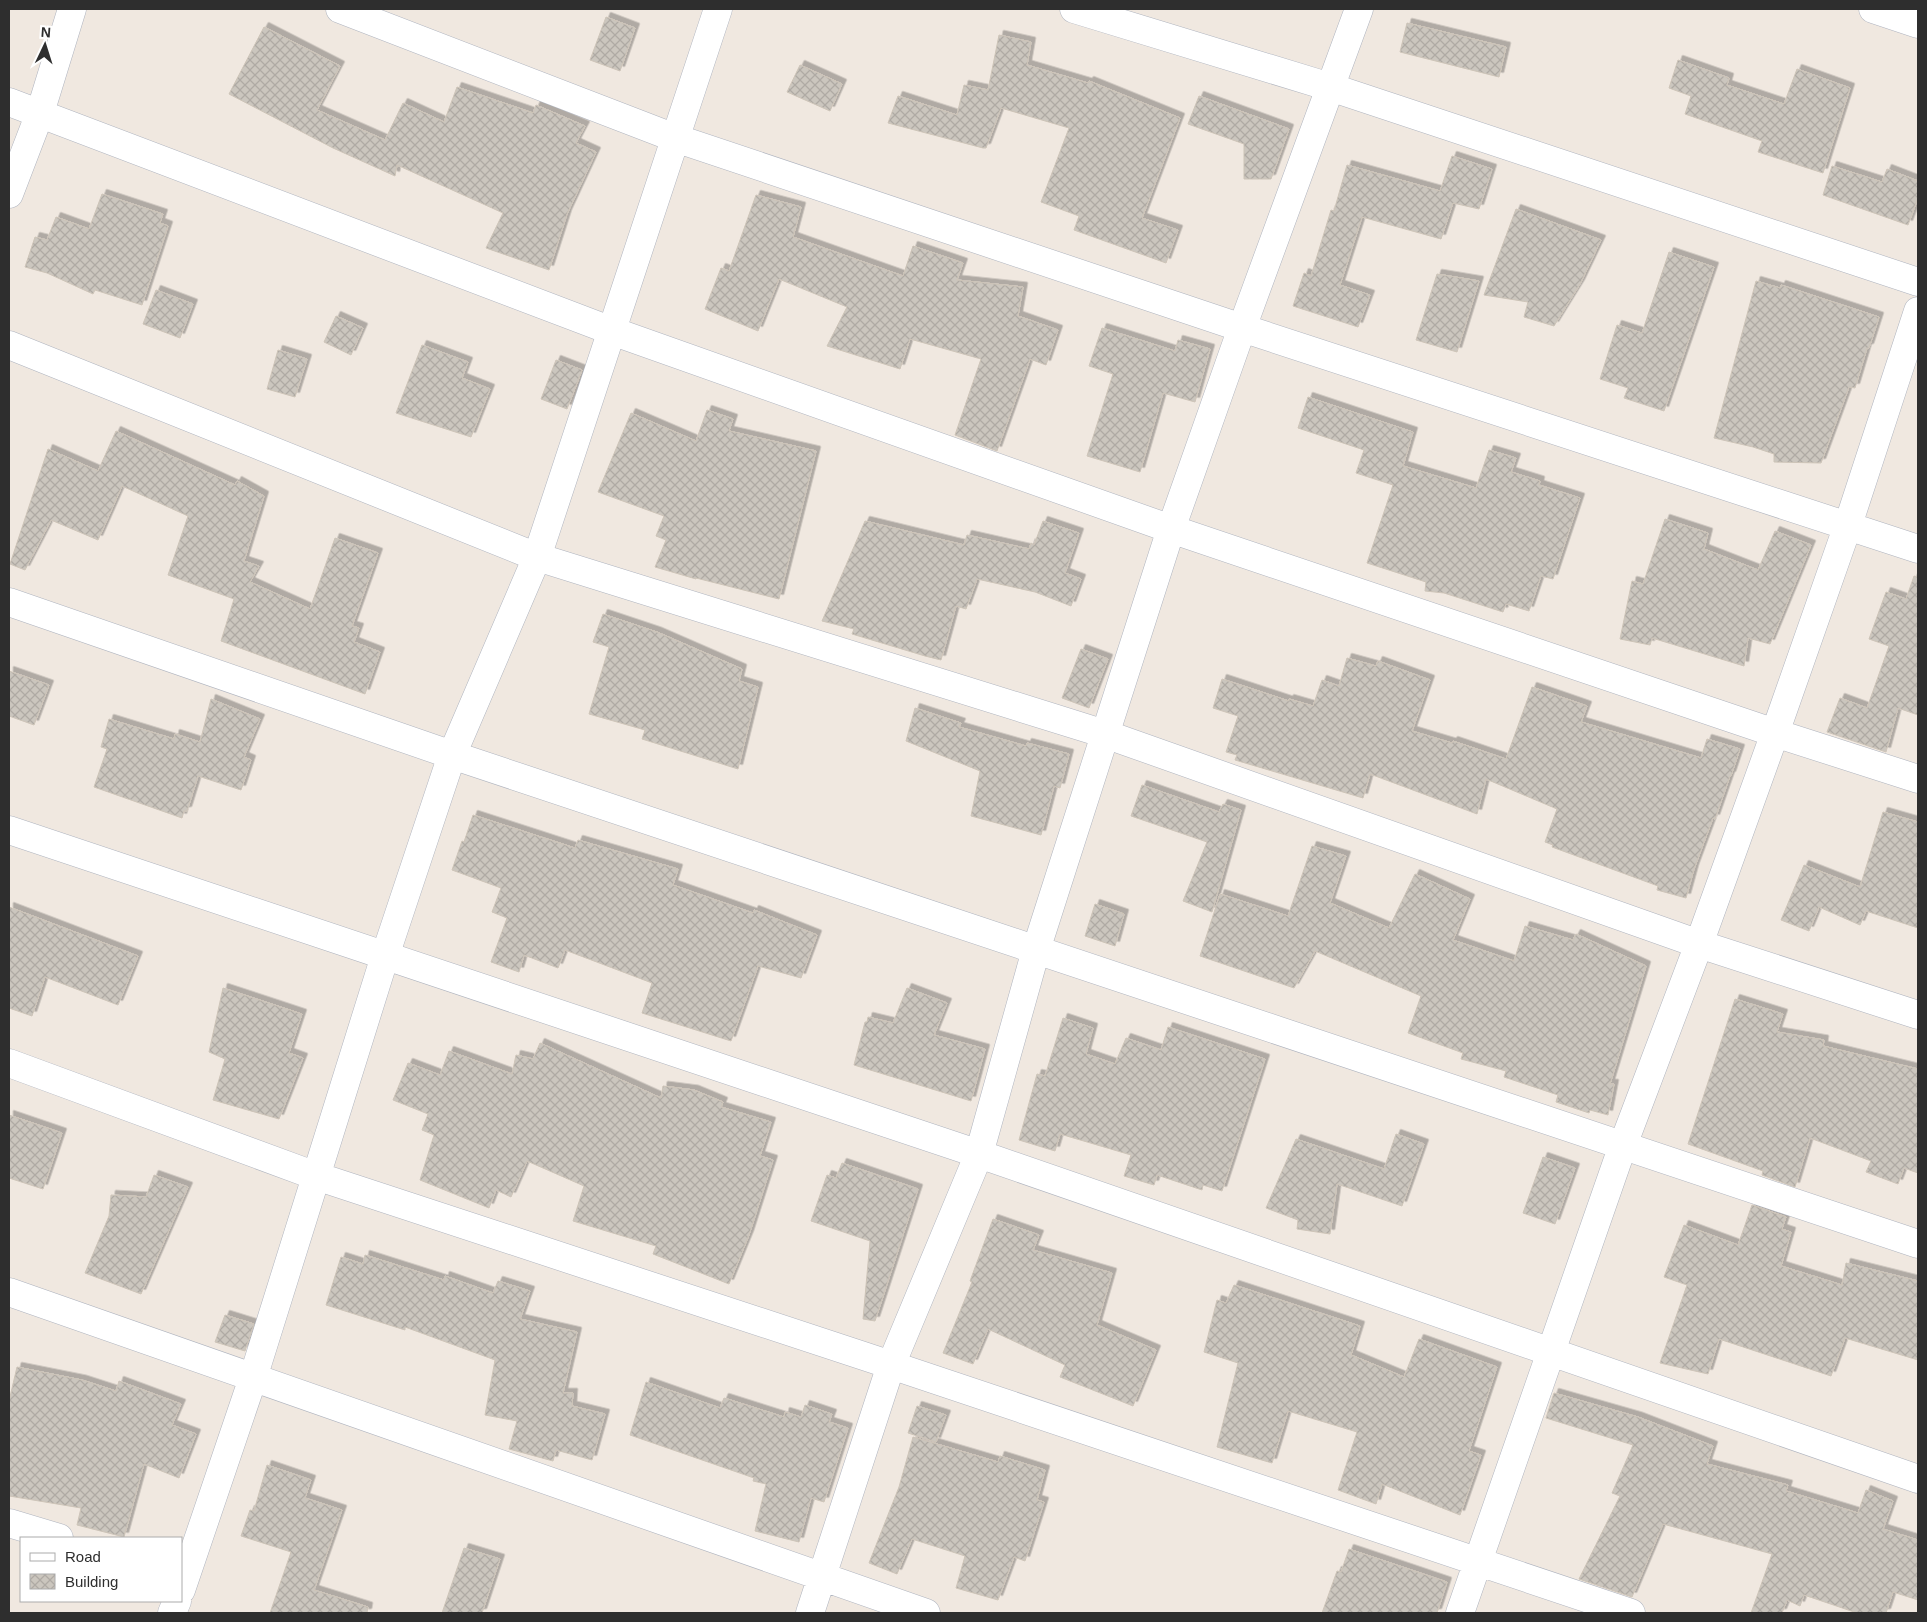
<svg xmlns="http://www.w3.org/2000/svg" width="1927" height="1622" font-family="Arial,sans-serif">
	<defs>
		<pattern id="building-cross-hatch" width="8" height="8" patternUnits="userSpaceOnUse" patternTransform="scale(1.25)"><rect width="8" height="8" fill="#cbc6be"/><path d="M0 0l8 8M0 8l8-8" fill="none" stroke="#afaaa4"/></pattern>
		<filter id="shadow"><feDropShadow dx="4.5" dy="-4.5" stdDeviation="0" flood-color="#0004"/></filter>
	</defs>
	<rect width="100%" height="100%" fill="#f0e8e0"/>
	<!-- building -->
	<path fill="url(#building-cross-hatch)" stroke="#cdc4b8" filter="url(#shadow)" d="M606 17 635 28 620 71 590 60Z
		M1407 23 1506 47 1499 77 1400 52Z
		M264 27 340 66 317 110 385 140 403 103 444 122 457 87 533 113 536 105 585 126 576 143 596 152 567 214 549 270 486 248 503 213 397 165 395 176 333 148 229 94Z
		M999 35 1031 42 1027 65 1088 83 1089 81 1180 118 1142 218 1178 230 1166 263 1074 230 1079 216 1041 202 1069 128 1001 108 986 148H983L888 123 898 96 957 115 964 85 988 90Z
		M1678 60 1729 78 1727 85 1784 104 1797 69 1850 88 1823 173 1758 152 1762 141 1685 114 1691 96 1669 88Z
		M800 65 842 84 830 111 787 92Z
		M1199 96 1289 129 1271 179H1244V144L1188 124Z
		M1452 156 1492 169 1479 209 1453 203 1441 239 1362 217 1340 285 1370 295 1358 327 1293 306 1304 273 1311 276 1331 210 1334 211 1347 165 1440 191Z
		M1832 166 1882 182 1887 169 1918 181V198L1908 225 1823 195Z
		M102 194 163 214 160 223 168 226 142 305 95 290 93 294 47 273 25 267 35 237 47 240 56 217 89 229Z
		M756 195 801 207 793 237 903 276 913 246 963 263 957 280 1023 287 1018 316 1058 330 1046 365 1030 359 997 451 955 435 981 359 910 339 900 369 827 346 847 307 779 279 758 331 705 309 721 268 729 271Z
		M1516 209 1601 240 1580 284 1554 326 1524 317 1528 302 1484 295Z
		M1669 252 1714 267 1664 411 1624 398 1628 388 1600 379 1617 325 1642 333Z
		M1437 274 1479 281 1457 352 1416 340Z
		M1756 281 1780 288 1781 285 1879 317 1869 348H1867L1855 388 1849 387 1821 463 1774 462V454L1753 447 1714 438Z
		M156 290 193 304 180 338 143 324Z
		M336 316 363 328 351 355 324 342Z
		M1102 328 1175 351 1178 340 1210 349 1195 402 1163 393 1140 472 1087 456 1113 374 1089 366Z
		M422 345 468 362 462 378 490 389 471 437 396 413Z
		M278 350 307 359 295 397 267 389Z
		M556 360 582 370 567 409 541 399Z
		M1308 397 1413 432 1403 466 1476 488 1489 450 1516 458 1511 472 1540 481 1539 485 1580 498 1553 579 1541 576 1529 611 1506 604 1503 612 1444 593 1425 591 1426 582 1367 563 1393 485 1356 473 1364 450 1298 428Z
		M707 410 733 419 729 431 816 451 779 599 696 578V579L655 567 666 540 656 536 664 516 598 492 631 413 696 441Z
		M116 431 235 485 237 481 264 496 244 561 259 566 250 582 310 609 335 538 378 553 352 626 359 628 354 642 380 652 365 694 221 641 234 599 168 575 188 516 122 486 98 540 51 520 25 570 10 564 48 449 98 471Z
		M1665 519 1708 533 1704 549 1758 570 1775 531 1811 545 1770 644 1748 638 1744 666 1652 638 1650 645 1620 639 1632 581 1643 584Z
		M865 521 964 545 967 535 1029 549 1031 543 1034 545 1043 521 1079 533 1065 573 1081 579 1071 606 1035 592 977 579 966 609 956 606 941 660 925 656 852 634 854 629 822 621Z
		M1914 576 1918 577V715L1898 708 1886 752 1827 732 1840 698 1867 708 1889 646 1869 639 1886 592 1906 599Z
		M603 614 657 632 742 669 739 681 758 687 738 769 642 739 645 730 589 714 609 647 593 642Z
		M1081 649 1108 659 1089 708 1062 698Z
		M1347 658 1376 666 1378 661 1430 680 1412 731 1452 743 1453 741 1506 759 1532 687 1587 706 1581 722 1701 758 1707 739 1740 749 1731 776H1730L1715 819 1713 818 1694 869 1686 898 1657 890 1658 886 1552 847 1553 845 1545 842 1557 809 1486 779 1477 814 1370 774 1363 798 1235 760 1237 755 1226 752 1238 716 1213 708 1222 679 1289 701V699L1313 706 1322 680 1339 686Z
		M9 671 49 685 34 725 9 716Z
		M211 699 260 719 244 757 251 760 241 790 198 776 187 811H184L182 818 94 787 107 749 101 747 109 719 174 739 175 734 200 742Z
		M915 708 961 723 959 727 1026 746 1027 743 1069 754 1060 788 1054 786 1041 835 971 816 980 771 906 741Z
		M1142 785 1219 812 1223 804 1241 810 1212 912 1183 901 1207 842 1131 816Z
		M1883 812 1918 822V928L1866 911 1860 925 1819 907 1809 931 1781 920 1804 865 1860 887Z
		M473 815 575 848 578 840 678 869 673 885 753 913 754 910 817 935 801 978 758 966 731 1041 642 1013 652 983 565 950 558 968 524 955 519 972 491 962 507 918 492 912 501 888 452 870 462 841 464 842Z
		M1312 846 1346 856 1330 903 1389 928 1415 874 1470 899 1453 940 1514 961 1525 926 1573 940 1576 934 1646 966 1610 1084H1614L1608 1115 1590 1110 1589 1113 1556 1102 1558 1095 1504 1077 1506 1071 1461 1059 1463 1053 1408 1033 1421 996 1315 951 1294 988 1200 956 1220 894 1288 916Z
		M1095 904 1124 914 1115 946 1085 936Z
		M9 907 138 956 118 1005 45 977 32 1016 9 1008Z
		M223 988 302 1014 289 1053 303 1058 279 1119 213 1100 225 1059 209 1052Z
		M907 988 947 1003 934 1035 985 1049 971 1101 854 1065 865 1022H867L868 1017 893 1023Z
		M1735 999 1783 1014 1777 1032 1824 1040 1823 1046 1918 1069V1173L1904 1168 1898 1184 1866 1172 1871 1161 1810 1138 1795 1187 1762 1175 1763 1171 1688 1144Z
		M1063 1018 1093 1028 1086 1054 1115 1064 1126 1038 1161 1050 1168 1027 1265 1059 1222 1191 1203 1185 1202 1190 1157 1175 1154 1185 1124 1176 1131 1155 1060 1134 1055 1151 1019 1140 1037 1074 1045 1076Z
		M540 1043 661 1098 663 1086 694 1090 723 1102 721 1107 771 1122 760 1156 773 1160 749 1235 729 1284 653 1254 656 1246 573 1221 584 1186 527 1161 511 1197 496 1190 489 1208 420 1180 434 1135 422 1130 428 1114 393 1100 408 1063 440 1075 449 1051 512 1074 516 1055 533 1059Z
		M9 1115 62 1133 43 1189 9 1178Z
		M1396 1134 1424 1144 1402 1206 1337 1184 1330 1234 1297 1229 1298 1220 1266 1208 1296 1139 1384 1169Z
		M1543 1157 1575 1168 1555 1224 1523 1213Z
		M842 1163 918 1189 875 1321 863 1319 870 1241 811 1221 827 1175 836 1178Z
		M154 1175 188 1187 141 1294 85 1273 109 1216 111 1195 146 1197Z
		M1752 1205 1786 1217 1782 1229 1791 1232 1781 1266 1842 1285 1846 1263 1918 1281V1360L1845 1338 1831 1376 1719 1339 1708 1374 1660 1363 1687 1285 1664 1277 1684 1225 1738 1245Z
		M993 1219 1039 1235 1033 1250 1112 1273 1097 1325 1156 1350 1133 1406 1060 1377 1065 1365 988 1329 973 1364 943 1353 972 1282 970 1281Z
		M365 1255 444 1280 445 1276 493 1293 498 1281 530 1291 520 1319 577 1332 563 1393H573L572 1406 605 1414 592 1460 556 1450 553 1461 509 1449 517 1421 485 1415 495 1360 405 1327V1330L326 1305 341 1257 363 1264Z
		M1234 1285 1360 1326 1351 1355 1404 1377 1419 1339 1497 1367 1469 1451 1481 1455 1460 1515 1382 1484 1376 1504 1338 1490 1357 1432 1288 1411 1272 1463 1217 1447 1238 1363 1204 1352 1217 1300 1226 1303Z
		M225 1315 254 1324 245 1351 215 1342Z
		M17 1367 82 1380 116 1391 119 1381 181 1404 172 1425 196 1434 179 1478 144 1464 124 1537 77 1525 81 1508 9 1496V1401Z
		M646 1382 720 1408 724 1398 784 1417 785 1412 801 1417 805 1405 832 1414 829 1422 848 1428 824 1502 811 1498 799 1542 755 1531 766 1484 753 1481 754 1478 630 1435Z
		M1554 1393 1638 1417 1713 1446 1707 1464 1788 1485 1786 1491 1858 1513 1866 1490 1893 1501 1883 1529 1918 1540V1600L1893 1592 1886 1613H1857L1804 1595 1800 1606 1787 1600 1782 1613H1751L1772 1554 1663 1524 1632 1597 1579 1579 1620 1496 1612 1493 1633 1445 1546 1418Z
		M917 1406 946 1415 936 1442 908 1433Z
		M913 1437 998 1462 1000 1456 1045 1470 1037 1500 1044 1502 1025 1561 1014 1557 998 1600 956 1588 965 1556 912 1539 897 1574 869 1563 899 1487Z
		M267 1465 311 1480 305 1498 342 1510 314 1590 368 1607 367 1613H270L291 1552 241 1536 250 1510 254 1511Z
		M464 1548 500 1559 482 1613H442Z
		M1349 1549 1447 1582 1437 1613H1322L1337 1571 1341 1572Z"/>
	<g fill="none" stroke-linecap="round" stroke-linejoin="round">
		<defs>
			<path id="street" d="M340 9 675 138 1242 328 1918 549
				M1074 9 1330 87 1918 282
				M1873 9 1918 24
				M9 102 612 331 1171 529 1775 733 1918 779
				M9 194 40 113 72 9
				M9 345 537 557 1105 734 1699 944 1918 1015
				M9 602 452 755 1918 1244
				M9 830 979 1154 1918 1479
				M9 1063 316 1176 891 1365 1631 1613
				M9 1292 926 1613
				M9 1523 59 1538
				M181 1590 253 1378 385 956 452 755 537 557 718 9
				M172 1613 177 1601
				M810 1613 891 1365 979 1154 1036 950 1171 529 1242 328 1359 9
				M1460 1613 1623 1145 1699 944 1775 733 1848 525 1918 311"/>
		</defs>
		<!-- street casing -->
		<use href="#street" stroke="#afb4bf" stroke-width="29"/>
		<!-- street -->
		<use href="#street" stroke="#fff" stroke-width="28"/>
	</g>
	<!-- border -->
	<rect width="1927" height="1622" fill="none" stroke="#2e2e2e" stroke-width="20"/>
	<!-- legend -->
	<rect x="20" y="1537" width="162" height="65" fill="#ffffff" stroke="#ababab"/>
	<rect x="30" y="1553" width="25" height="8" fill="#ffffff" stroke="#ababab"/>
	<text x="65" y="1562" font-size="15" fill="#2e2e2e">Road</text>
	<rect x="30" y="1574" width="25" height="15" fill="url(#building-cross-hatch)" stroke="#ababab"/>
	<text x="65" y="1587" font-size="15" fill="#2e2e2e">Building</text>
	<!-- north arrow -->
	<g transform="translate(45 45) rotate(4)" stroke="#ffffff" stroke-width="4" paint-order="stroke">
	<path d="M0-4L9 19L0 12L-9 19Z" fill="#2e2e2e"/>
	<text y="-8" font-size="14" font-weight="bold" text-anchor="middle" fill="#2e2e2e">N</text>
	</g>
</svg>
